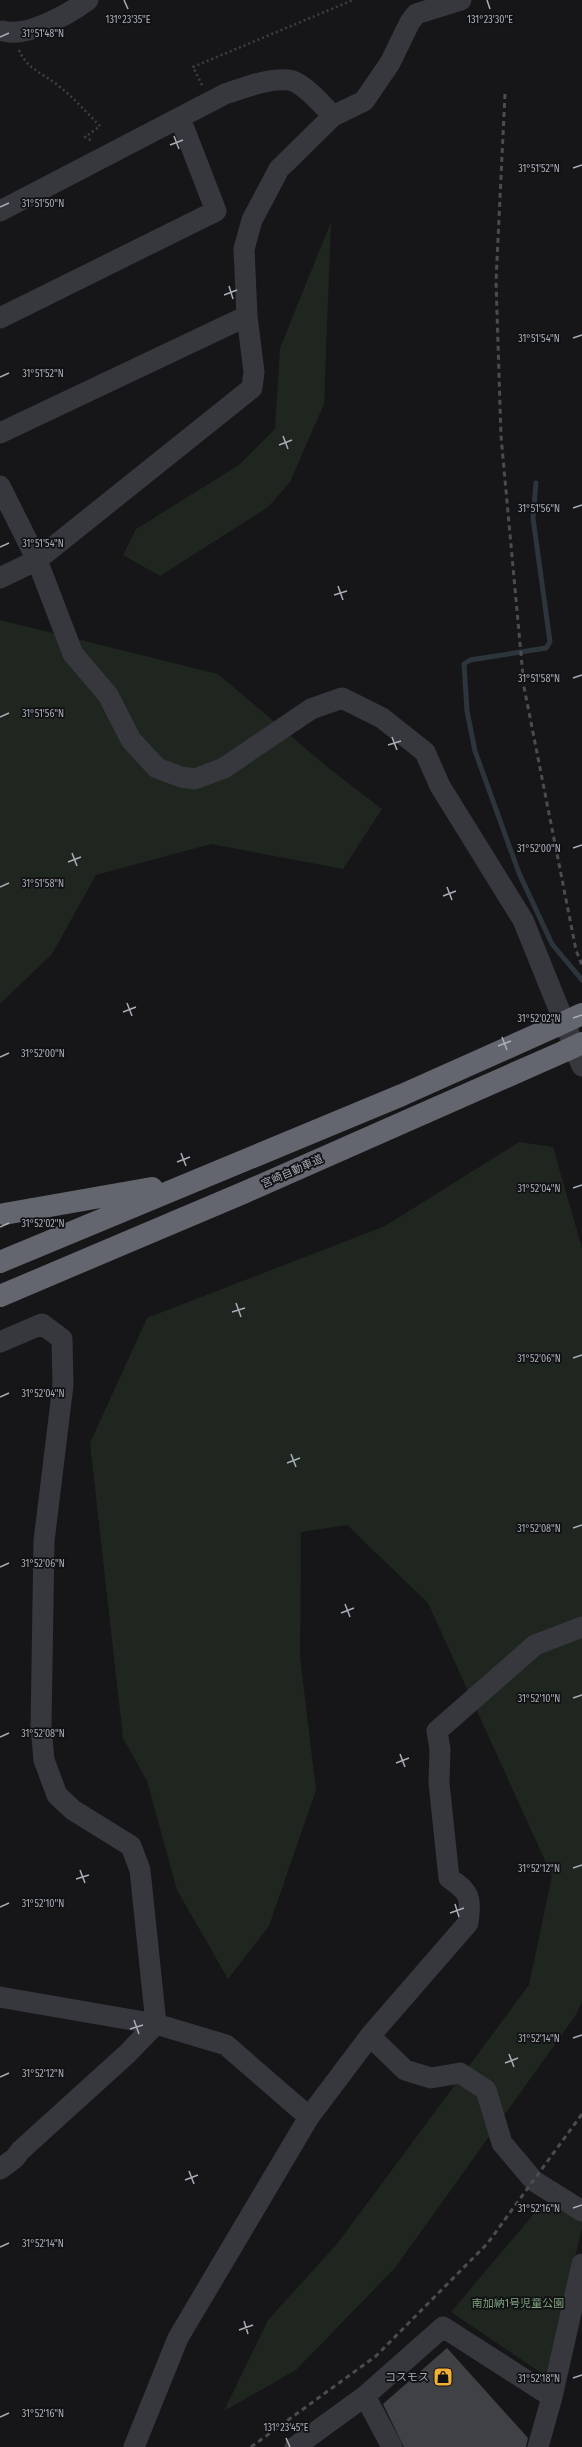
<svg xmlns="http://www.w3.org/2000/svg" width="582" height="2447" font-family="'Fira Sans Condensed','Noto Sans JP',sans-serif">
	<rect width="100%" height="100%" fill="#161618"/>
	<!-- green -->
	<path fill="#1e261f" d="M331 222 324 404 290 482 268 507 160 576 123 555 136 529 239 465 275 429 280 348Z
		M0 620 218 674 331 770 382 809 343 869 211 844 96 875 52 954 0 1004Z
		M519 1142 553 1147 582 1248V2002L576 2015 395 2268 296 2370 224 2411 268 2320 337 2244 529 1985 552 1876 428 1603 347 1525 301 1532 300 1657 316 1790 269 1926 228 1979 177 1890 147 1781 123 1738 90 1443 147 1318 385 1226Z
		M543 2203 582 2220V2228L547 2377 451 2312Z"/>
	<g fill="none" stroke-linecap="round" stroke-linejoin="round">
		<!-- stream -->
		<path stroke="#2c353c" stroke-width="5" d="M536 483 533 518 550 642 546 648 470 660 464 664 467 711 475 751 519 873 552 944 582 980"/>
	</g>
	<!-- building -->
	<path fill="#404145" d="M447 2348 528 2438 526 2447H404L383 2404Z"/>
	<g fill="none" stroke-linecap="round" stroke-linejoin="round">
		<!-- path -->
		<path stroke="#3d3f44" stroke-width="2.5" stroke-dasharray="2 3" stroke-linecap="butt" d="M19 50C27 70 45 74 60 87 74 98 87 113 100 126L85 137 92 141
			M202 85 193 67 353 0"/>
		<!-- minor -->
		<path stroke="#37383d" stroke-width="21" d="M3 31C27 38 69 14 88 0
			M0 211 225 94C244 88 267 78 288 80 303 81 323 106 333 116
			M0 318 216 211 180 118
			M0 433 247 316
			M0 486 37 560 73 654 108 695 131 740 157 768 181 777 195 779 224 768 311 709 342 698 382 718 425 752 440 786 523 920 582 1066
			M0 578 37 560 252 388 254 372 247 316 244 249 252 220 279 169 333 116 364 101 390 63 410 22 416 14 461 0
			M0 1342 42 1324 62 1339 63 1385 44 1541 41 1727 44 1760 57 1795 73 1810 131 1846 140 1870 156 2024
			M0 1997 156 2024 226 2045 309 2117
			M370 2036 405 2070 431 2078 460 2073 486 2090 502 2143 534 2181 582 2211
			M0 2169 15 2158 20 2151 127 2054 156 2024
			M365 2396 392 2447
			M134 2447 178 2338 309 2117 370 2036 468 1923C471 1898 471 1893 449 1878L439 1783 440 1749 437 1731 535 1645 582 1627
			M295 2447 365 2396 443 2327 552 2397
			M538 2447 552 2397 582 2264"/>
		<!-- highway -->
		<path stroke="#63666e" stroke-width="22" d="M4 1214 152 1188
			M0 1262 402 1095 554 1027
			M0 1296 243 1193 565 1051"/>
		<!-- rail -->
		<path stroke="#4a4c52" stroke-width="3" stroke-dasharray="5 4" stroke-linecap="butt" d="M505 94 496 281 501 436 524 687 576 950 582 965
			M251 2447 376 2356 487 2244 582 2114"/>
		<!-- highway-bridge -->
		<path stroke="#63666e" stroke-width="22" d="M554 1027 582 1014
			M565 1051 582 1043"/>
	</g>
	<!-- ticks -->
	<path fill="none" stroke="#a8adb8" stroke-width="1.5" d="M124 0 128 9M487 0 490 9M0 37 9 33M174 136 179 149M170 145 183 140M573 168 582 165M0 207 9 203M229 286 233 299M224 295 237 290M573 338 582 335M0 377 9 373M283 436 288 449M279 445 292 440M573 508 582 505M0 547 9 543M338 586 343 600M334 595 347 591M573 678 582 675M0 717 9 713M392 737 397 750M388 745 401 741M573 848 582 845M72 853 77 866M68 862 81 857M0 887 9 883M447 887 452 900M443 896 456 891M127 1003 132 1016M123 1012 136 1007M573 1018 582 1015M502 1037 507 1050M498 1046 511 1041M0 1057 9 1053M181 1153 186 1166M177 1162 190 1157M573 1188 582 1185M0 1227 9 1223M236 1303 241 1317M232 1312 245 1308M573 1358 582 1355M0 1397 9 1393M291 1454 296 1467M287 1463 300 1458M573 1528 582 1525M0 1567 9 1563M345 1604 350 1617M341 1613 354 1608M573 1698 582 1695M0 1737 9 1733M400 1754 405 1767M396 1763 409 1758M573 1868 582 1865M80 1870 85 1883M76 1879 89 1875M455 1904 459 1917M0 1907 9 1903M450 1913 464 1908M134 2020 139 2034M130 2029 143 2025M573 2038 582 2035M509 2054 514 2067M505 2063 518 2058M0 2077 9 2073M189 2171 194 2184M185 2180 198 2175M573 2208 582 2205M0 2247 9 2243M244 2321 248 2334M239 2330 253 2325M573 2378 582 2375M0 2417 9 2413M286 2438 290 2447"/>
	<!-- icons -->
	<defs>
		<symbol id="shop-square" viewBox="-11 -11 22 22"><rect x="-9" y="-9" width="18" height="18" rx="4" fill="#f2b134" stroke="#111113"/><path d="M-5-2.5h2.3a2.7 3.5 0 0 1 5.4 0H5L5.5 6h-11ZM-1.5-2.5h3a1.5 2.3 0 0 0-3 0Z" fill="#111"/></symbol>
	</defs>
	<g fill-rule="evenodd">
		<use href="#shop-square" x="432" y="2366" width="22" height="22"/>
	</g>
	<g text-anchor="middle" stroke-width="3.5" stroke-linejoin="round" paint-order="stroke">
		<!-- street labels -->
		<g font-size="11" fill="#a8adb8" stroke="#111113">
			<text transform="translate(292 1171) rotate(-24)" y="4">宮崎自動車道</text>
		</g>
		<!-- park labels -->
		<g font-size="11" fill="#7fa381" stroke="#111113">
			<text x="518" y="2307">南加納1号児童公園</text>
		</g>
		<!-- poi labels -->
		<g font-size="11" fill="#a8adb8" stroke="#111113" text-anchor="end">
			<text x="429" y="2381">コスモス</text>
		</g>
	</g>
	<g font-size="10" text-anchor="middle" fill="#a8adb8" stroke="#111113" stroke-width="3.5" stroke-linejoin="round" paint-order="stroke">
		<text x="128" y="23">131°23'35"E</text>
		<text x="490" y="23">131°23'30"E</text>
		<text x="43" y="37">31°51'48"N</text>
		<text x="539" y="172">31°51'52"N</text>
		<text x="43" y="207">31°51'50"N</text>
		<text x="539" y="342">31°51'54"N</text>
		<text x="43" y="377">31°51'52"N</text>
		<text x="539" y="512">31°51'56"N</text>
		<text x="43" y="547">31°51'54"N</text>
		<text x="539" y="682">31°51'58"N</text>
		<text x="43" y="717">31°51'56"N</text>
		<text x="539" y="852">31°52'00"N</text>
		<text x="43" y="887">31°51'58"N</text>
		<text x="539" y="1022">31°52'02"N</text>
		<text x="43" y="1057">31°52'00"N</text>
		<text x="539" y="1192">31°52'04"N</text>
		<text x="43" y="1227">31°52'02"N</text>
		<text x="539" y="1362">31°52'06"N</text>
		<text x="43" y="1397">31°52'04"N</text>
		<text x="539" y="1532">31°52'08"N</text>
		<text x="43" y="1567">31°52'06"N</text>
		<text x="539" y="1702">31°52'10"N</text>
		<text x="43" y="1737">31°52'08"N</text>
		<text x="539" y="1872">31°52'12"N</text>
		<text x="43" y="1907">31°52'10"N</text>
		<text x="539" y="2042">31°52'14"N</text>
		<text x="43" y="2077">31°52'12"N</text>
		<text x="539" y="2212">31°52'16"N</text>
		<text x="43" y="2247">31°52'14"N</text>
		<text x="539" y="2382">31°52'18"N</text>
		<text x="43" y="2417">31°52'16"N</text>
		<text x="286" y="2431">131°23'45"E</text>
	</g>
</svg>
